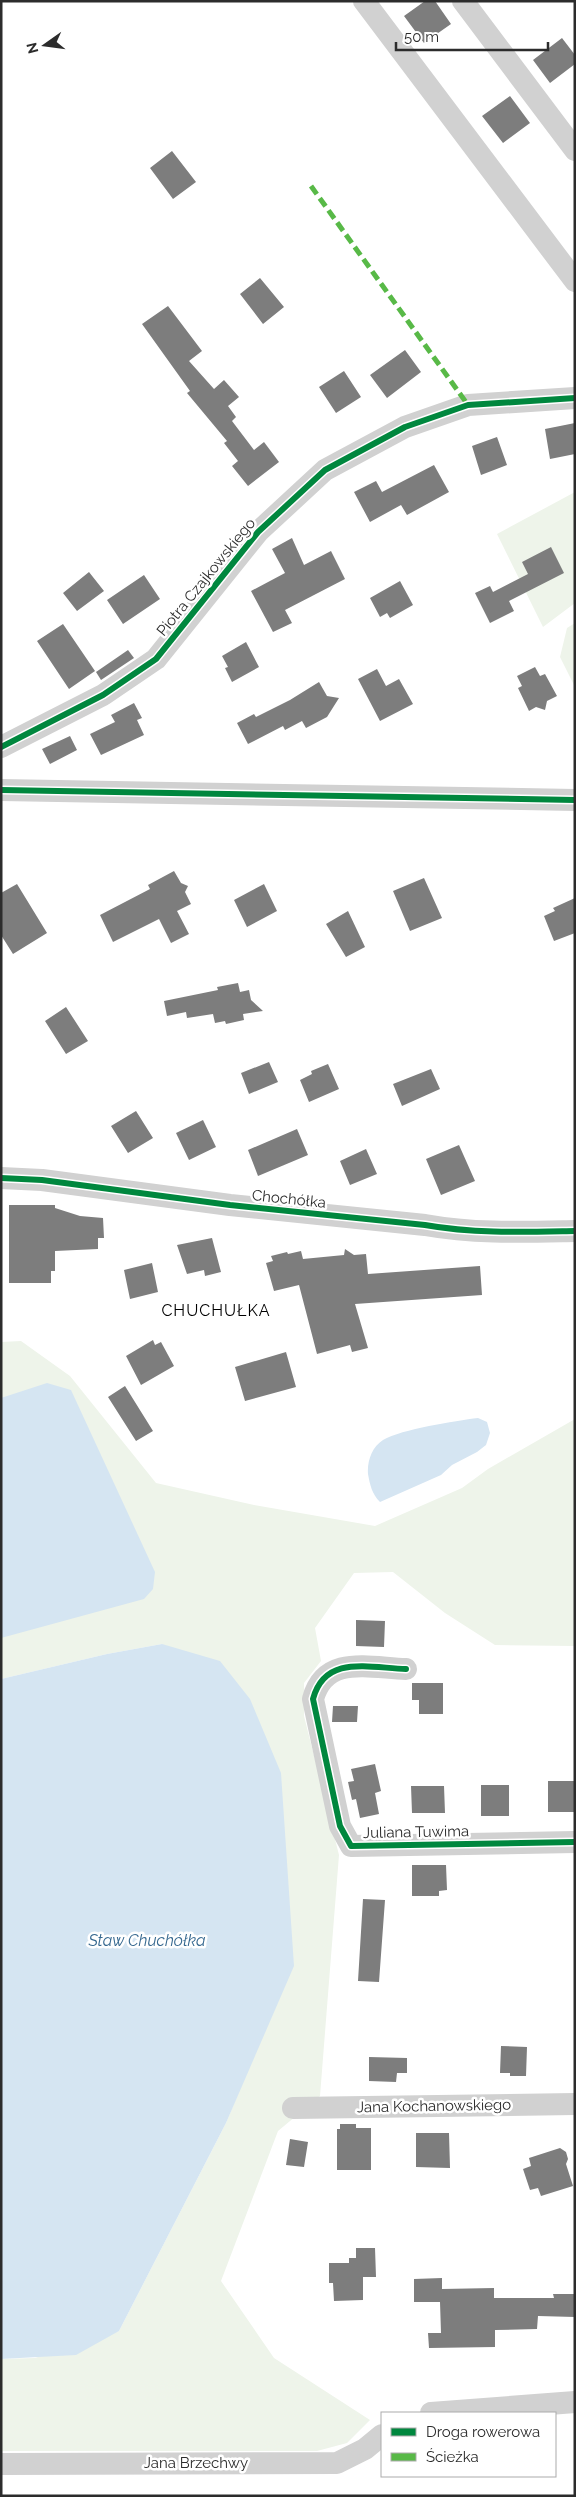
<svg xmlns="http://www.w3.org/2000/svg" width="576" height="2497" font-family="Raleway,sans-serif">
	<rect width="100%" height="100%" fill="#fff"/>
	<!-- green -->
	<path fill="#eef4ea" d="M575 492V603L543 627 497 534Z
		M575 623V687L560 657 567 628Z
		M21 1341 70 1376 156 1483 254 1505 375 1526 462 1488 488 1469 575 1419V1646L495 1645 445 1613 393 1572 354 1573 315 1628 321 1661 304 1683V1716L339 1855 320 2096 278 2131 221 2281 274 2358 370 2420 347 2443 317 2451H1V2359L35 2358 119 2331 226 2123 254 2055 162 1644 107 1654 1 1679V1342Z"/>
	<!-- water -->
	<path fill="#d5e5f2" d="M47 1383 71 1390 155 1572 153 1589 144 1599 1 1638V1398Z
		M478 1418 487 1422 490 1433 486 1445 477 1452 452 1465 441 1475 380 1502C372 1494 370 1485 368 1474 367 1461 372 1447 383 1440 402 1429 455 1421 478 1418Z
		M162 1644 220 1661 250 1699 281 1773 294 1966 226 2123 119 2331 76 2355 1 2359V1679L107 1654Z"/>
	<!-- building -->
	<path fill="#7d7d7d" d="M425 1H435L451 24 424 43 404 16Z
		M562 38 575 55V64L550 83 533 60Z
		M510 96 530 123 503 143 482 116Z
		M172 151 196 182 173 199 150 168Z
		M260 278 284 307 263 324 240 294Z
		M168 306 202 351 189 361 214 389 224 380 239 397 228 406 236 417 232 421 254 450 264 442 279 462 248 486 232 466 238 461 224 443 227 441 187 393 190 391 142 324Z
		M405 350 421 372 387 398 370 375Z
		M344 371 361 397 336 413 319 387Z
		M575 423V454L550 459 545 429Z
		M497 437 507 465 481 475 472 446Z
		M434 465 449 492 407 515 401 505 370 522 354 492 376 481 382 492Z
		M292 538 304 565 331 551 345 579 285 610 292 623 273 632 251 591 285 573 272 549Z
		M551 547 564 573 509 601 514 611 490 623 475 593 490 586 493 592 528 574 522 562Z
		M89 572 104 591 77 611 63 593Z
		M144 575 160 599 123 624 107 600Z
		M400 581 413 605 390 618 387 613 380 617 370 598Z
		M63 624 95 671 69 689 37 641Z
		M246 642 259 667 232 682 225 668 228 667 222 656Z
		M128 650 134 658 101 680 96 672Z
		M535 667 540 676 545 674 557 696 547 701 545 710 536 707 529 711 518 688 522 686 517 676Z
		M377 669 386 686 399 679 413 704 380 721 358 679Z
		M319 682 327 696 339 698 327 717 306 728 302 721 285 730 283 726 248 744 237 723 254 714 256 717 290 700Z
		M134 703 142 718 137 720 144 735 101 755 90 734 115 722 111 715Z
		M70 736 77 750 50 764 42 749Z
		M174 871 181 883 188 886 185 892 191 904 177 911 189 934 171 943 159 919 113 942 100 915 150 889 148 885Z
		M424 878 442 918 410 931 393 891Z
		M17 884 47 933 13 954 1 935V893Z
		M264 884 277 911 247 927 234 900Z
		M575 898V933L554 941 544 916 555 911 553 908Z
		M348 911 365 947 346 957 326 924Z
		M238 983 240 992 249 990 251 1000 263 1011 243 1014 244 1020 226 1024 225 1021 215 1023 213 1014 187 1018 186 1012 167 1016 164 1001 218 990 217 987Z
		M66 1007 88 1041 66 1054 45 1021Z
		M269 1062 278 1082 249 1094 241 1073Z
		M328 1064 339 1089 309 1102 300 1080 312 1074 311 1071Z
		M431 1069 440 1089 402 1106 393 1084Z
		M136 1111 153 1138 128 1153 111 1126Z
		M203 1120 216 1147 189 1160 176 1133Z
		M297 1129 308 1155 258 1176 248 1150Z
		M459 1145 475 1181 441 1195 426 1159Z
		M366 1149 377 1174 350 1185 340 1161Z
		M9 1205H55V1208L80 1216 103 1218 104 1238H98V1249L55 1251V1271H51V1283H9Z
		M212 1238 221 1272 205 1276 204 1270 187 1274 177 1245Z
		M345 1249 354 1255 366 1254 368 1274 480 1266 482 1295 355 1304 368 1348 352 1352 350 1345 317 1354 299 1285 274 1291 266 1263 273 1261 271 1256 287 1252 288 1254 301 1251 303 1259 344 1255Z
		M152 1263 158 1292 130 1299 124 1270Z
		M153 1340 155 1345 161 1342 174 1366 141 1385 126 1356Z
		M286 1352 296 1387 245 1401 235 1367Z
		M125 1386 153 1431 136 1441 108 1397Z
		M356 1620 385 1621 384 1647 356 1646Z
		M412 1683H443V1714H419V1700H412Z
		M333 1706H358L357 1722H332Z
		M375 1764 381 1791 375 1793 379 1814 360 1818 356 1799 352 1800 348 1782 354 1781 351 1769Z
		M548 1781H575V1812H548Z
		M481 1785H509V1816H481Z
		M411 1786H444L445 1813H412Z
		M412 1865H446L447 1890 439 1891V1896H412Z
		M363 1899 385 1900 379 1982 358 1981Z
		M501 2046 527 2047 526 2076H510V2073H500Z
		M369 2057 407 2058V2073H397L396 2082 369 2081Z
		M340 2124H356V2128H371V2170H337V2129H340Z
		M416 2133H449L450 2168 416 2167Z
		M290 2139 308 2142 304 2167 286 2165Z
		M560 2148 566 2152 568 2159 566 2164 573 2186 541 2196 538 2188 530 2190 523 2169 531 2166 529 2158Z
		M356 2248H375L376 2277H363V2300L334 2301 333 2283H329V2263H349V2258H356Z
		M442 2278V2289L494 2288V2298H554L553 2294H575V2317L538 2316 537 2329 495 2330V2347L429 2348 428 2333H441L440 2302H414V2279Z"/>
	<g fill="none" stroke-linecap="round" stroke-linejoin="round">
		<!-- minor -->
		<path stroke="#d1d1d1" stroke-width="22" d="M364 1 575 281
			M463 1 575 150
			M1 747 103 695 156 659 258 532 325 470 405 427 468 405 575 398
			M1 790 575 800
			M1 1178 42 1180 230 1205 425 1225C475 1234 525 1232 575 1231
			M406 1669C370 1668 325 1654 313 1699L340 1826 351 1846 575 1842
			M293 2108 575 2104
			M431 2413 575 2402
			M1 2464 337 2463 365 2449 382 2435"/>
		<!-- quiet -->
		<path stroke="#58b947" stroke-width="5" stroke-dasharray="10 5" stroke-linecap="butt" d="M311 186 468 405"/>
		<defs>
			<path id="cycleway" d="M1 747 103 695 156 659 258 532 325 470 405 427 468 405 575 398
				M1 790 575 800
				M1 1178 42 1180 230 1205 425 1225C475 1234 525 1232 575 1231
				M406 1669C370 1668 325 1654 313 1699L340 1826 351 1846 575 1842"/>
		</defs>
		<!-- cycleway casing -->
		<use href="#cycleway" stroke="#fff" stroke-width="9"/>
		<!-- cycleway -->
		<use href="#cycleway" stroke="#00873e" stroke-width="6"/>
	</g>
	<g text-anchor="middle" stroke-width="5" stroke-linejoin="round" paint-order="stroke">
		<!-- street labels -->
		<g font-size="15" fill="#2c2c2c" stroke="#fff">
			<text transform="translate(206 577) rotate(-51)" y="5">Piotra Czajkowskiego</text>
			<text transform="translate(289 1199) rotate(6)" y="5">Chochółka</text>
			<text transform="translate(416 1832) rotate(-1)" y="5">Juliana Tuwima</text>
			<text transform="translate(434 2106) rotate(-1)" y="5">Jana Kochanowskiego</text>
			<text x="196" y="2468">Jana Brzechwy</text>
		</g>
		<!-- neighbourhood labels -->
		<g font-size="16" letter-spacing="1" fill="#000" stroke="#fff">
			<text x="216" y="1316">CHUCHUŁKA</text>
		</g>
		<!-- water labels -->
		<g font-size="16" font-style="italic" fill="#376990" stroke="#fff">
			<text x="147" y="1946">Staw Chuchółka</text>
		</g>
	</g>
	<!-- border -->
	<rect width="576" height="2497" fill="none" stroke="#2c2c2c" stroke-width="5"/>
	<!-- legend -->
	<rect x="381" y="2412" width="175" height="65" fill="#ffffff" stroke="#ababab"/>
	<rect x="391" y="2428" width="25" height="8" fill="#00873e" stroke="#ababab"/>
	<text x="426" y="2437" font-size="15" fill="#2c2c2c">Droga rowerowa</text>
	<rect x="391" y="2453" width="25" height="8" fill="#58b947" stroke="#ababab"/>
	<text x="426" y="2462" font-size="15" fill="#2c2c2c">Ścieżka</text>
	<!-- north arrow -->
	<g transform="translate(45 45) rotate(256)" stroke="#ffffff" stroke-width="4" paint-order="stroke">
	<path d="M0-4L9 19L0 12L-9 19Z" fill="#2c2c2c"/>
	<text y="-8" font-size="14" font-weight="bold" text-anchor="middle" fill="#2c2c2c">N</text>
	</g>
	<!-- scale -->
	<path d="M396 42v8h152v-8" fill="none" stroke="#2c2c2c" stroke-width="2.5"/>
	<text x="404" y="42" font-size="15" fill="#2c2c2c" stroke="#ffffff" stroke-width="4" paint-order="stroke">50 m</text>
</svg>
